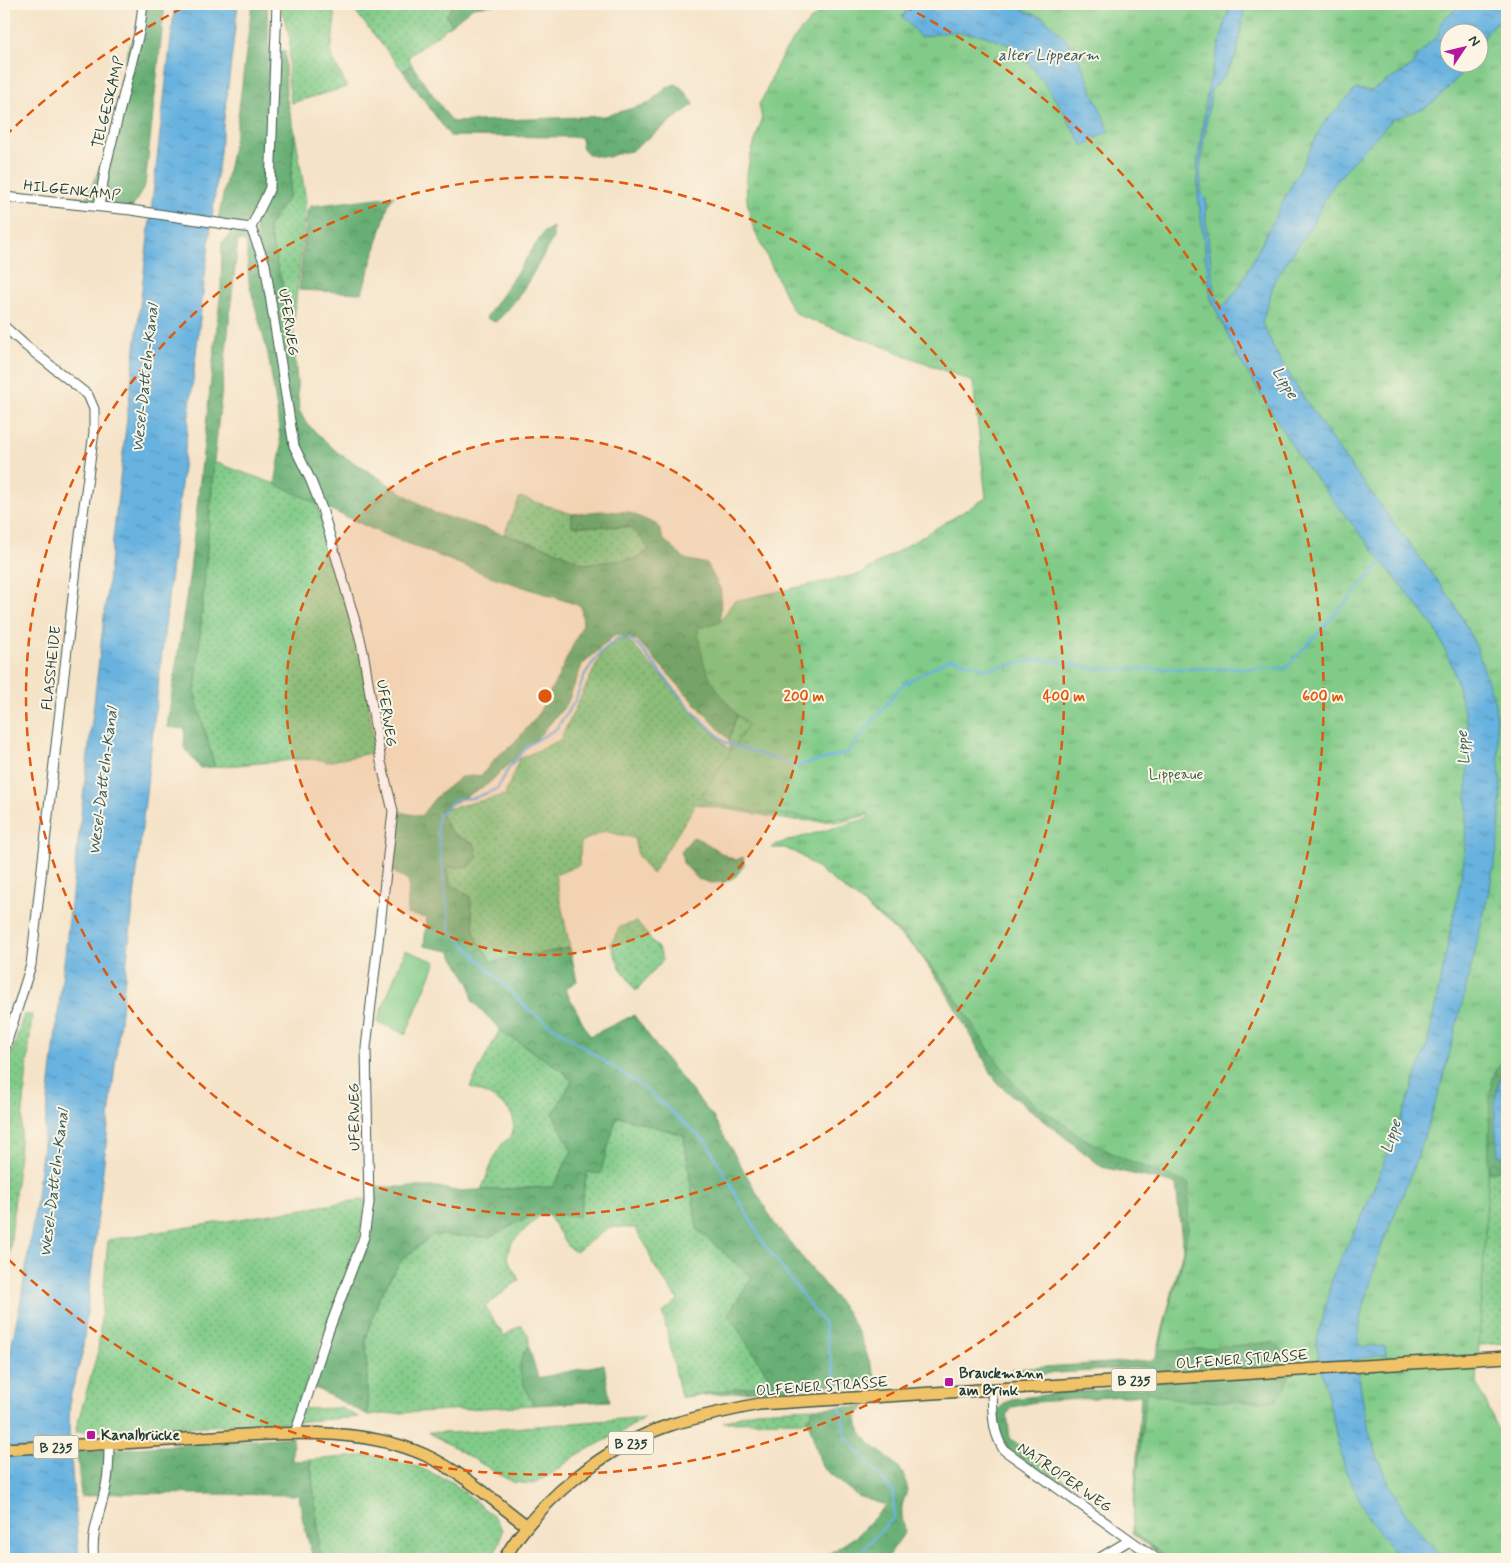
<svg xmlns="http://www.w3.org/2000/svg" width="1511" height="1563" font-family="Mynerve,sans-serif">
	<defs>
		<pattern id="grass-dots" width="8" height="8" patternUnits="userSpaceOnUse" patternTransform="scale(1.25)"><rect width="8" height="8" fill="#81cb88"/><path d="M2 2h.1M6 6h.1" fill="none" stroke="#69a670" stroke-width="1.8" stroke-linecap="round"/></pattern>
		<pattern id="forest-crowns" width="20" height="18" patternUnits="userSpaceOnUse" patternTransform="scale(1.25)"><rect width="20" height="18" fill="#68af74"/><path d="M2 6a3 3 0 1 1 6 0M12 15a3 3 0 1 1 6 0" fill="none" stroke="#559060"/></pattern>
		<pattern id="park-tufts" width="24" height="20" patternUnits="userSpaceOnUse" patternTransform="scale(1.25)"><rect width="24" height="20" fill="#81cb88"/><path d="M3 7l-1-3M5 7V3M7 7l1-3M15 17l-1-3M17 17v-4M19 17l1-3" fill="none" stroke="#69a670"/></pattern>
		<pattern id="water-ripples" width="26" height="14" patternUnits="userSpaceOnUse" patternTransform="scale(1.25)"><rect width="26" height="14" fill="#68b2e0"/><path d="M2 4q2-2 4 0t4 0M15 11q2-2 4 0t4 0" fill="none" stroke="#5592b6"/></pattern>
	</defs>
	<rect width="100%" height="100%" fill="#fcf5e5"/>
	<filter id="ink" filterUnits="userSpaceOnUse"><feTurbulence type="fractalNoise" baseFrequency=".02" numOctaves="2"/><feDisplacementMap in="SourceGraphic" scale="10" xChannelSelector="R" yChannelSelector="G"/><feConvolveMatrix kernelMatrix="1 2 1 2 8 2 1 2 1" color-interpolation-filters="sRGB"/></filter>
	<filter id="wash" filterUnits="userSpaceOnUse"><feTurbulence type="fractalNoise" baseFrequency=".0096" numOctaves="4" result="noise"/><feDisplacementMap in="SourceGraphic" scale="20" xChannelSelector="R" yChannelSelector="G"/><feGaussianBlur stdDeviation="1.12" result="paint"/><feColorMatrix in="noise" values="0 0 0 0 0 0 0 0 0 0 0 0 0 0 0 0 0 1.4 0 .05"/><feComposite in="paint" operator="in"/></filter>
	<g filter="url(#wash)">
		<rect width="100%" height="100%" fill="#f5e3c8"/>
		<!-- grass -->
		<path fill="url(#grass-dots)" stroke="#50845e" d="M280 4H329L335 16 331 55 347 87 291 103 288 78 290 39Z
			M354 4H454L446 15 452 24 408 57 412 65 403 71 351 6Z
			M1008 4H1046L1075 30 1107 76 1134 147 1170 218H1187L1180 151 1189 83 1214 4H1230L1208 87 1197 166 1198 195 1211 299 1238 357 1268 408 1301 460 1333 502 1322 512 1321 518 1355 562H1346C1343 566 1339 571 1338 576 1335 591 1338 595 1324 604L1310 601 1303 608 1317 624 1301 639 1290 655 1274 663 1259 661 1245 657 1233 658 1222 653 1214 658 1216 676 1237 664 1259 677 1100 686 1045 670 931 681 893 752 868 815 841 822 790 820 696 804 652 874 638 856 634 838 604 831 581 842 579 865 555 875 570 948 492 962 475 936 470 897 450 885 447 867H467L478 857 474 845 452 833 438 811 505 795 519 759 560 740 601 655 618 639 628 640 730 751 729 740 740 705 746 714 768 716 823 705 859 676 884 647 903 675 949 654 978 651 980 625 1047 628 1115 636 1180 635 1225 622 1262 600 1284 570 1288 535 1282 501 1255 434 1201 325 1187 264 1154 250 1101 208 1073 159 1054 97 1083 146 1109 131C1087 78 1072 17 1008 4Z
			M295 132 306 201 293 329 268 227 289 196Z
			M214 462 275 484 316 503 363 660 375 752 327 762 321 760 304 759 215 767 195 695Z
			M520 497 572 514V526L631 527 650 549 637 559 584 564 557 551 504 534Z
			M637 922 660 951 663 960 636 991 620 967 611 945 619 927Z
			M24 1014 32 1015 6 1292 4 1294V1079Z
			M500 1029 563 1071 572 1081 553 1114 572 1151 553 1187 481 1190C487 1177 494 1155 502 1144 504 1141 508 1140 510 1137 526 1110 489 1095 470 1087Z
			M1498 1062 1489 1171 1507 1170V1343L1395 1352Z
			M617 1116 684 1135 697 1229 752 1277 729 1314 773 1384 681 1397 663 1313 678 1300 653 1264 647 1247 635 1228 609 1227 576 1252 568 1247 548 1214 579 1216 587 1172 600 1174Z
			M366 1199 360 1235 297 1409 341 1408 358 1417 293 1422 75 1432 98 1351 108 1240Z
			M541 1214 512 1242 507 1257 519 1280 485 1307 504 1336 521 1325 529 1336V1347L522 1355 527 1390 533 1405 368 1415 366 1338 379 1298 401 1260 433 1235 489 1237 533 1215Z
			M813 1408 808 1421 723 1422 755 1411Z
			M645 1417 625 1430 577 1455 550 1475 533 1484 512 1482 428 1432 453 1433Z
			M371 1455 418 1467 452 1482 493 1516 502 1529 500 1542 491 1559H313V1558L320 1553 319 1535 310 1460Z"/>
		<!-- forest -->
		<path fill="url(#forest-crowns)" stroke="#447654" d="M143 4H165L145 185 131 210 4 196V192L87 197 109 146 129 45 140 29Z
			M252 4H267L269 50 285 51 286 96 295 132 289 196 268 227 293 329 299 410 306 423 337 452 435 513 557 551 584 564 637 559 650 549 631 527 572 526V514L600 511 628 512 658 525 663 539 685 559 707 564 721 590 720 630 740 705 729 740 637 640 616 634 582 665 567 704 540 735 488 784 439 811 452 833 474 844 478 857 467 867H448L450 884 470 896 475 936 492 962 570 948 577 981 565 989 590 1036 634 1015 661 1053 713 1117 774 1223 846 1311 859 1334 877 1381 681 1397 773 1383 728 1314 752 1277 697 1229 684 1135 617 1116 600 1174 587 1172 579 1216 548 1214 533 1215 489 1237 433 1235 401 1260 379 1298 366 1338 368 1415 313 1387 369 1236 374 1187H438L455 1191 553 1187 572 1151 553 1114 572 1081 563 1071 504 1033 473 1002 470 984 450 951 424 946 427 918 407 914 409 882 389 869 399 812 421 816 436 797 461 777 482 775 496 757 511 746 536 718 558 677 583 624 581 606 490 576 383 534 275 484 281 449 276 403 268 354 249 283 246 242 238 240 214 462 195 695 215 767 200 768 184 747 185 729 167 727 190 571 221 289 222 242 226 240 233 229 248 232 254 243 256 226 218 220 236 132Z
			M454 4H500L473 7 452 24 446 15Z
			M412 65 452 122 605 116 647 104 668 87 676 84 684 90 694 104 631 151 619 153 609 157 589 155 582 147 581 137 450 136 403 71Z
			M394 196 389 203 362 293 299 290 307 212 311 206Z
			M553 227V238C538 264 519 303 495 322L486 318 544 232Z
			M693 837C709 842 720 855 736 860L743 857 744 865 736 876 725 882 711 883 698 879 683 863 681 851Z
			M831 876 1138 1038 1274 1342 1316 1343 1272 1559H1167L1132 1534 1141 1395 1035 1402 1013 1407 1007 1414 1010 1438 1078 1490 1076 1498 1007 1449 999 1429 997 1410 1011 1399 1061 1393 1143 1387 1152 1367 1012 1376V1369L1155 1360 1183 1250 1176 1184 1102 1167 997 1083 944 988 917 950Z
			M1507 1054V1066L1503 1072 1498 1155 1507 1160V1170L1489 1171C1484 1133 1475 1083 1507 1054Z
			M529 1347 538 1378 604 1364 610 1401 533 1405C525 1384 510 1367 529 1347Z
			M867 1406 857 1415C856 1449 904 1456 907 1486 908 1493 902 1501 902 1508 901 1516 904 1524 905 1532L886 1559H824V1557L858 1535 886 1505 857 1496 822 1467 808 1421 813 1408Z
			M293 1437 292 1461 310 1460 319 1535 320 1553 313 1558 302 1517 299 1495 109 1493 81 1497 77 1452Z"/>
		<!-- park -->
		<path fill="url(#park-tufts)" stroke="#50845e" fill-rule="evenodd" d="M832 4H1507V1057L1497 1067 1493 1077 1490 1092 1488 1180 1477 1383 1507 1449V1559H1169L1135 1534 1132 1527 1146 1392 1187 1401 1232 1402 1276 1401C1294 1381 1294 1360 1274 1342L1173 1351 1160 1348 1167 1314 1182 1264 1188 1229 1189 1184 1120 1157 1087 1140 1036 1105 1015 1085 992 1054 946 983 903 934 800 855 785 848H772L777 844 869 818 868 813 847 817 820 819 753 811 707 802 701 796 748 725C733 712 715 689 707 671 701 657 700 642 697 628L719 623 734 601 860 574 986 498 973 382 877 344 798 315 792 309 753 227 747 201 746 179 750 157 762 119 759 104C766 94 769 83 774 72 786 45 807 19 832 4ZM1448 32H1478V62H1448Z"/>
		<!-- pitch -->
		<path fill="#81cb88" stroke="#50845e" d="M405 950 436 962 406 1034 377 1022Z"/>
		<!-- water -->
		<path fill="url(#water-ripples)" stroke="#44788a" d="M175 4H238L203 292 82 1355 70 1397 69 1433 79 1559H4V1382L21 1299 36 1204Z
			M912 4H1008L1044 18 1066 39 1081 63 1109 131 1083 146 1062 109 1040 77 1015 47 983 35 949 32 920 37 902 16Z
			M1230 4H1245L1237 53 1225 75 1211 90 1200 166 1201 194 1206 199V222L1215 295 1220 305H1225L1238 289 1323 124 1356 89 1371 91 1412 66 1418 55 1438 35 1441 22 1461 4H1507V18L1492 25 1479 46 1478 32H1448V62L1469 63 1453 83 1435 101 1424 108 1392 120 1350 164 1329 192 1309 230 1275 279 1262 323 1277 354 1295 384 1338 449 1454 603 1476 646 1495 703 1501 789 1499 839 1488 895 1476 947 1441 1087 1413 1169 1380 1250 1361 1315 1358 1343 1363 1347 1385 1346 1386 1355 1357 1359C1360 1380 1362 1402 1367 1423 1382 1480 1403 1517 1444 1559H1400L1369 1519 1346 1472 1338 1443 1316 1343 1334 1272 1364 1212 1399 1125 1428 1042 1458 894 1464 859 1467 808 1468 728 1453 668 1435 628 1301 460 1238 357 1211 299 1198 195 1197 166 1208 87Z
			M1507 1066V1160L1498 1155C1496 1127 1489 1091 1507 1066Z"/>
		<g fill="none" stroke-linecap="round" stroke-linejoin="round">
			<!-- stream -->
			<path stroke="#68b2e0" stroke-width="2.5" d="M837 1389 824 1324 764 1244 707 1143 647 1090 530 1011 450 930 437 825 438 815 456 799 474 798 497 789 509 768 527 746 556 729 575 701 585 674 599 654 618 638H629L639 646 693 712 726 743 797 766 847 753 902 685 951 658 987 669 1041 659 1098 669 1286 668 1383 561
				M840 1406 846 1437 893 1492 894 1517 854 1559"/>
		</g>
	</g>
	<g filter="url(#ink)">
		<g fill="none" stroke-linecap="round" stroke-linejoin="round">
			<defs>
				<path id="minor" d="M277 4 270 187C265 201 257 213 251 228L265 264 294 446 311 481 322 509 360 638 364 657 381 762 393 811 366 1048 369 1203 364 1237 327 1335 295 1434
					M4 197 131 210 251 228
					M99 206 106 165 140 29 143 4
					M4 326 26 346 88 395 94 409V432L79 543 31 965 4 1051
					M992 1391C993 1412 992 1432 1004 1450L1130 1540 1098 1559
					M1130 1540 1157 1559
					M94 1559C90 1534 101 1510 106 1486 109 1472 109 1458 109 1444"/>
				<path id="major" d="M4 1449C64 1446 125 1443 185 1439 260 1434 355 1423 425 1455 462 1472 494 1501 527 1526
					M504 1559C539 1499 607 1445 673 1424 701 1416 730 1410 759 1404L1507 1357"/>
			</defs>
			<!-- minor casing -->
			<use href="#minor" stroke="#3f564a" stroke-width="11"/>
			<!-- major casing -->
			<use href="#major" stroke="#3f564a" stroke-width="14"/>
			<!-- minor -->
			<use href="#minor" stroke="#fff" stroke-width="9"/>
			<!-- major -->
			<use href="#major" stroke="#f1c369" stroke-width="11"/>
		</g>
	</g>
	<!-- distance rings -->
	<circle cx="545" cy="696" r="259" fill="#de580e" fill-opacity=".12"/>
	<g fill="none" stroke="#de580e" stroke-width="2.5" stroke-dasharray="9 6">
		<circle cx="545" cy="696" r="259"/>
		<circle cx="545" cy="696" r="519"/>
		<path d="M5 136A778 778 0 0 1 186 6M904 6A778 778 0 1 1 5 1256"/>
	</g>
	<!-- markers -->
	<g fill="#b5179e" stroke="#fcf5e5" stroke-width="2">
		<rect x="944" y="1377" width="10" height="10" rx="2.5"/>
		<rect x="86" y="1430" width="10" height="10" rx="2.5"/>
	</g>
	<g text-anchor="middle" stroke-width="4" stroke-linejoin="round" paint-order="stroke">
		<!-- shield labels -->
		<g fill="#fcf5e5" stroke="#617469" stroke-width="1">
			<rect x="1111.5" y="1368.5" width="45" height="23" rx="4"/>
			<rect x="608.5" y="1431.5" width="45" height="23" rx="4"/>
			<rect x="33.5" y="1435.5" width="45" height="23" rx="4"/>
		</g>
		<g font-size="14" font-weight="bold" fill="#1f3d34">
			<text x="1134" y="1385">B 235</text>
			<text x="631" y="1448">B 235</text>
			<text x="56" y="1452">B 235</text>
		</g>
		<!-- street labels -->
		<g font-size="15" fill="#1f3d34" stroke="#fcf5e5">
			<text transform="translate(108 102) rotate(-76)" y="5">TELGESKAMP</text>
			<text transform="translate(72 190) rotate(6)" y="5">HILGENKAMP</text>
			<text transform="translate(289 322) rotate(81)" y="5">UFERWEG</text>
			<text transform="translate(51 668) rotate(-84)" y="5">FLASSHEIDE</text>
			<text transform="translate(387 713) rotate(81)" y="5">UFERWEG</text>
			<text transform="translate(354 1117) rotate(-91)" y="5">UFERWEG</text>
			<text transform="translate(1242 1359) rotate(-4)" y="5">OLFENER STRASSE</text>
			<text transform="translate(822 1386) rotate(-4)" y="5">OLFENER STRASSE</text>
			<text transform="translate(1065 1477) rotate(35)" y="5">NATROPER WEG</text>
		</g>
		<!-- park labels -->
		<g font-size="15" fill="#386049" stroke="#fcf5e5">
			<text x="1176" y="779">Lippeaue</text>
		</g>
		<!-- poi labels -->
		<g font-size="15" font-weight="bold" fill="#1f3d34" stroke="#fcf5e5" text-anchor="start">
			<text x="959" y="1378">Brauckmann<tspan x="959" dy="17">am Brink</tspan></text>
			<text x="101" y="1440">Kanalbrücke</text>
		</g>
		<!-- water labels -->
		<g font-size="16" font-style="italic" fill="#315a5f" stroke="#fcf5e5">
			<text x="1049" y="60">alter Lippearm</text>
			<text transform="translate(144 378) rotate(-84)" y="6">Wesel-Datteln-Kanal</text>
			<text transform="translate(1286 382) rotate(58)" y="6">Lippe</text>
			<text transform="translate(1462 748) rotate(-94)" y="6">Lippe</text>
			<text transform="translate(102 781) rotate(-83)" y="6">Wesel-Datteln-Kanal</text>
			<text transform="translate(1390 1136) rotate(-72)" y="6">Lippe</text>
			<text transform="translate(53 1183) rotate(-83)" y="6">Wesel-Datteln-Kanal</text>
		</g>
	</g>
	<circle cx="545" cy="696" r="8" fill="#de580e" stroke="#fcf5e5" stroke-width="2.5"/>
	<g font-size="15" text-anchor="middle" font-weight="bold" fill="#de580e" stroke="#fcf5e5" stroke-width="4" stroke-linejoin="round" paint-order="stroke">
		<text x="804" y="701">200 m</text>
		<text x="1064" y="701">400 m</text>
		<text x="1323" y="701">600 m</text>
	</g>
	<!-- margin -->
	<rect width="1511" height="1563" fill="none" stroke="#fcf5e5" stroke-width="20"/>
	<!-- north arrow -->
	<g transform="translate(1464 48) rotate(55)"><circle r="24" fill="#fcf5e5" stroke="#a4ab9e"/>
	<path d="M0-4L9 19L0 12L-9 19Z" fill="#b5179e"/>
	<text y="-8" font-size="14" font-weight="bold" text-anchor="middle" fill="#1f3d34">N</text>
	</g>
</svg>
